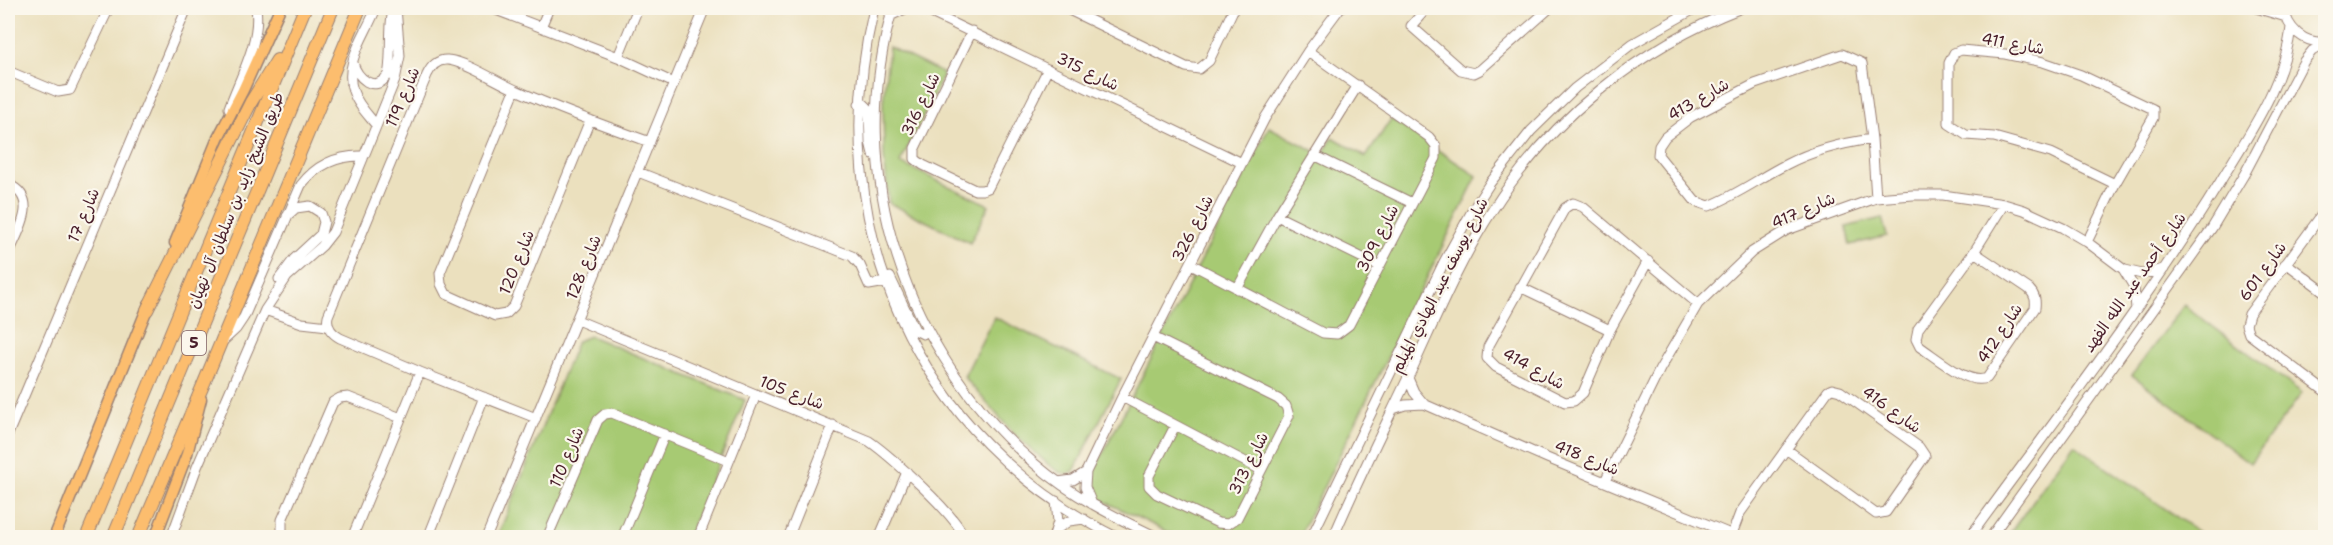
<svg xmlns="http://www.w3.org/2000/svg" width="2333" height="545" font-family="'Shantell Sans','Playpen Sans Arabic',sans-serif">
	<rect width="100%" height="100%" fill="#fbf7ec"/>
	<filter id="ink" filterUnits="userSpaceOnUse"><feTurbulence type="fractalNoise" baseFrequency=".0167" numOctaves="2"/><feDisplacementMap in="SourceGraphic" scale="12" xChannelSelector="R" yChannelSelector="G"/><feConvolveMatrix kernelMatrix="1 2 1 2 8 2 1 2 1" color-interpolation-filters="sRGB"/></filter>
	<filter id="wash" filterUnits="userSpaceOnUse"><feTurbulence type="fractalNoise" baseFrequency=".008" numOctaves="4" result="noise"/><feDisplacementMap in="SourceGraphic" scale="24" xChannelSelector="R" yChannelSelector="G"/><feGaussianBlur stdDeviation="1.35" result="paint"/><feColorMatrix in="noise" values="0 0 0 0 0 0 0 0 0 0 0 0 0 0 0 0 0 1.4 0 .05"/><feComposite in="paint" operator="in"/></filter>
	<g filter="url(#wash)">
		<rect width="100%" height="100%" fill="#ebe0be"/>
		<!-- green -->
		<path fill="#a7ca73" stroke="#78744f" stroke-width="1.5" d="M889 47 944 74 900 163 989 205 970 243 889 203 884 157 883 103Z
			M1391 119 1477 176 1300 535 1298 537H1178L1097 498 1090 489 1092 475 1269 127 1322 155 1333 137 1366 157Z
			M1882 218 1887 236 1850 245 1846 227Z
			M2184 305 2302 393 2250 463 2132 375Z
			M994 317 1121 379 1074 471 1067 474 1059 472 1050 466 1013 433 964 377Z
			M590 336 745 400 688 537 497 538 577 341Z
			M2074 444 2205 537H2007Z"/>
	</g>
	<g filter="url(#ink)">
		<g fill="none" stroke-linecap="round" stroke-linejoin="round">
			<defs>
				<path id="minor" d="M491 8 618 57 674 83
					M874 8C822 226 915 438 1118 538
					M893 8C844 172 905 353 1035 464 1072 496 1115 517 1159 538
					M921 8 1242 163
					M1065 8 1186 67 1199 69 1209 61 1234 8
					M1427 8 1411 26 1461 70 1474 73 1480 70 1550 8
					M2256 8 2286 17
					M2284 8C2287 29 2304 44 2326 42
					M890 16 907 8
					M541 27 549 8
					M972 31 915 148V159L923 165 975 190H982L988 188 1048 69
					M618 57 638 8
					M353 63C357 77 374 94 387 76 392 69 389 29 392 16
					M8 71 58 92 70 90 109 8
					M515 90 440 273 441 284 446 294 495 316 506 314 514 306 590 120
					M859 104H864L869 109 870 142 873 154
					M229 108C240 77 261 41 256 8
					M376 125C368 115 357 104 353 91 343 62 367 33 376 8
					M1872 139C1843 143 1814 150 1787 164 1761 177 1737 195 1709 206L1695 201 1658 155 1659 146 1665 137 1691 117 1755 84 1842 54 1862 63 1872 139 1876 198
					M1314 155 1412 203
					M638 172 852 256 860 265 869 285 886 282
					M8 184C41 199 18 231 8 255
					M2326 209 2249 314 2246 325 2249 334 2326 392
					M1277 216 1379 266
					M2087 242 2115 184 2153 118V109L2081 75 2043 62 2005 54 1961 50 1954 53 1949 63V124L1966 135 1994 137 2051 153 2115 184
					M1974 252 2029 289C2035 295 2036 300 2035 308L1987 378C1968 386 1936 357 1920 347L1916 339 1918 329 1974 252 2004 204
					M1648 261 1610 330 1583 393 1574 401 1565 402 1496 367 1487 358 1488 347 1565 208 1573 203 1583 207 1698 304
					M2286 263 2326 293
					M1191 264 1323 333 1337 334 1349 325 1436 158V146L1429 137 1308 51
					M2125 270 2142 274 2164 269
					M890 277 915 330 923 334 928 331
					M279 279 294 259 321 234 324 222 321 213 310 206 296 208 287 216
					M1520 287 1610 330
					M1237 289 1277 216 1358 85
					M265 310 302 323 328 326
					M577 320 869 441C889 455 959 517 964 538
					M1153 337 1278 399 1286 406 1289 416 1237 518 1228 524 1218 523 1157 494 1149 486V476L1175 426
					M222 342 236 329 244 317 301 185C317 164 338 155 364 156
					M1408 378 1414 392 1424 404 1547 458 1740 538
					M1122 397 1261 470
					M1393 409 1405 405 1424 404
					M536 418 420 372 340 338C331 333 326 326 328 316L427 75C431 66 438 59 448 60 465 61 499 83 516 90 560 110 605 126 650 142
					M8 434 187 8
					M1605 481 1660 369 1698 304 1752 252 1787 230 1876 198 1913 195H1943L2004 204 2024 210 2063 228 2087 242 2123 269 2134 287 2136 309
					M1058 482 1073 480 1086 472
					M1092 504 1085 487 1086 472 1122 397 1265 118 1308 51 1340 8
					M1057 529 1069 521 1084 519
					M1732 534 1740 513 1828 391 1832 389 1840 391 1919 447 1925 456 1886 512 1876 514 1786 449
					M171 538 197 467 265 310 287 277 322 246 333 232 395 80 400 56 396 8
					M282 538V520L333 402 340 398 348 397 401 418
					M352 538 420 372
					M428 538 484 397
					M486 538 705 8
					M547 538 598 420 605 414 612 413 729 461
					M622 538 665 434
					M698 538 756 395
					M788 538 833 425
					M879 538 907 472
					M1053 538 1058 522 1056 501
					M1311 538 1444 262 1472 211 1490 183 1531 131 1575 88 1632 44 1696 8
					M1333 538C1358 479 1387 422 1414 365 1438 313 1461 259 1492 211 1550 119 1640 47 1741 8
					M1969 538C2054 421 2144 306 2220 182 2249 134 2285 83 2291 27
					M1990 538 2212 228 2245 173 2304 61 2312 51 2326 43"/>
				<path id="major" d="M175 243 218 138 243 90 280 8
					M54 538 149 304
					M155 538 187 454 201 399"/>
				<path id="highway" d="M147 310 251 102 277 60
					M86 538 305 8
					M113 538 333 8
					M138 538 204 383 360 8"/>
			</defs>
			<!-- minor casing -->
			<use href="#minor" stroke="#9a8074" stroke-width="11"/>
			<!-- major casing -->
			<use href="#major" stroke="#9a8074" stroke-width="13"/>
			<!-- highway casing -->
			<use href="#highway" stroke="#9a8074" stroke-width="14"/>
			<!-- minor -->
			<use href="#minor" stroke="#fff" stroke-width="9"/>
			<!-- major -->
			<use href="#major" stroke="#fcbd6e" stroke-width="10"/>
			<!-- highway -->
			<use href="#highway" stroke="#fcbd6e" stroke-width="12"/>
		</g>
	</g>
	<g text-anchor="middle" stroke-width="4.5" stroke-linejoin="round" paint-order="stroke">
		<!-- shield labels -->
		<rect fill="#fbf7ec" stroke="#7f6065" stroke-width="1.5" x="182" y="331" width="24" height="24" rx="4.5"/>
		<g font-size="15" font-weight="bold" fill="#4a1f2b">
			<text x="194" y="348">5</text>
		</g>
		<!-- street labels -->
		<g font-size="16" fill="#4a1f2b" stroke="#fbf7ec">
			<text transform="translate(2013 43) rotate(10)" y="6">شارع 411</text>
			<text transform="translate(1088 71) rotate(26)" y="6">شارع 315</text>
			<text transform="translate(402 97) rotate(-67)" y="6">شارع 119</text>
			<text transform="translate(1698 99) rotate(-30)" y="6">شارع 413</text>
			<text transform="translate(920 104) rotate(-64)" y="6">شارع 316</text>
			<text transform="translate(235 200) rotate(-68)" y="6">طريق الشيخ زايد بن سلطان آل نهيان</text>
			<text transform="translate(1803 210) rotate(-23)" y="6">شارع 417</text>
			<text transform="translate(83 215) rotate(-67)" y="6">شارع 17</text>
			<text transform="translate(1192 228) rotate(-63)" y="6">شارع 326</text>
			<text transform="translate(1377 238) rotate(-63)" y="6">شارع 309</text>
			<text transform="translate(516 262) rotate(-68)" y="6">شارع 120</text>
			<text transform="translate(583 267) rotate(-68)" y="6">شارع 128</text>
			<text transform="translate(2262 271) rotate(-54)" y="6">شارع 601</text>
			<text transform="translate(2134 282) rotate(-55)" y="6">شارع أحمد عبد الله الفهد</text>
			<text transform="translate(1439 285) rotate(-63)" y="6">شارع يوسف عبد الهادي الميلم</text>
			<text transform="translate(1999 333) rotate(-56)" y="6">شارع 412</text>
			<text transform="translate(1534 368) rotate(29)" y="6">شارع 414</text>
			<text transform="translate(792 392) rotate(21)" y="6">شارع 105</text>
			<text transform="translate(1892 409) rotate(36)" y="6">شارع 416</text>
			<text transform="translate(566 457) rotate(-67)" y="6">شارع 110</text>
			<text transform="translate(1587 457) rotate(22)" y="6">شارع 418</text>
			<text transform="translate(1248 463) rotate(-63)" y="6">شارع 313</text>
		</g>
	</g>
	<!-- margin -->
	<rect width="2333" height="545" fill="none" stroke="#fbf7ec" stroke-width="30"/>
</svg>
